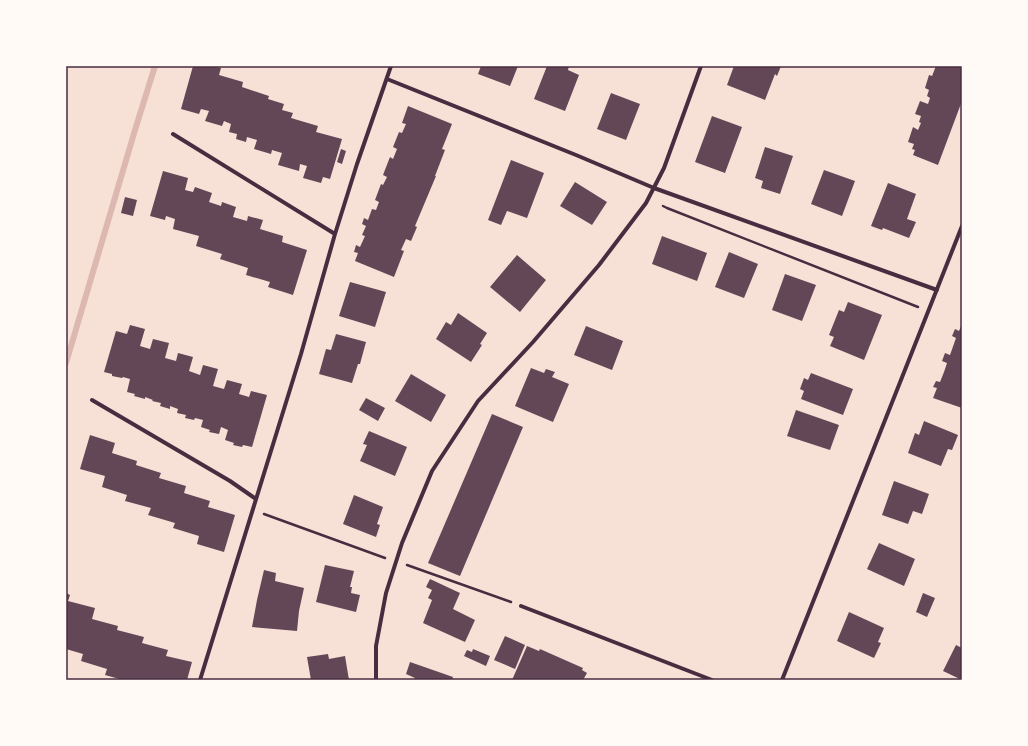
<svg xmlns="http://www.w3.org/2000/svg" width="1028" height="746" font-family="Manrope,sans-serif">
	<rect width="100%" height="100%" fill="#f7e1d7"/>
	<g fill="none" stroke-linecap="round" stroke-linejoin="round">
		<!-- stream -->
		<path stroke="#dcb8b0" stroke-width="6" d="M66 363 135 130 155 66"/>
	</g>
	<!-- building -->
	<path fill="#644757" d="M193 66H214L221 68 219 75 243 82 242 87 269 96 268 99 284 104 282 110 293 113 291 118 318 126 316 132 342 139 330 179 323 177 321 183 303 178 307 166 300 164 299 171 278 165 282 153 272 150 271 154 254 149 257 140 247 137 246 142 236 139 237 134 229 132 231 124 224 121 222 126 205 121 209 111 201 109 199 114 181 109Z
		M481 66H518L510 86 478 74Z
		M547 66H569L568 70 579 75 565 111 534 99Z
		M734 66H781L777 76 775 74 765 100 727 85Z
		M936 66H962V101L938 165 913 155 915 150 912 149 914 144 908 142 913 127 918 130 921 123 919 122 921 116 915 114 920 101 928 104 930 98 927 96 929 90 925 88 929 75 932 76Z
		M611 93 640 104 626 140 597 129Z
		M408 106 452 124 442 149 445 150 435 176H436L415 226 417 227 411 241 406 239 401 250 404 251 394 277 355 261 358 253 354 252 356 245 360 247 365 236 362 235 366 226 362 224 364 218 368 220 372 209 376 210 379 202 375 200 381 184 383 185 387 177 383 175 390 157 393 159 397 149 393 147 399 132 402 133 406 124 402 123Z
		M712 116 742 127 725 173 695 162Z
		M765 147 793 156 780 194 761 188 763 181 755 178Z
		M341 149 346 151 342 164 337 162Z
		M511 160 544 173 527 218 507 211 501 225 488 220Z
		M824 170 855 181 842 216 811 204Z
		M163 171 188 178 185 190 193 192 195 187 212 193 209 202 221 206 222 202 236 207 233 217 247 221 248 216 263 220 260 229 283 236 282 242 307 250 293 295 268 287 270 282 246 275 248 268 220 259 222 254 196 246 199 236 173 229 175 219 166 216 165 220 150 216Z
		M575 182 607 202 592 225 560 206Z
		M888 183 916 194 907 219 916 222 909 238 883 228 882 230 871 226Z
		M125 197 137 200 133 216 121 213Z
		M662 236 707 253 697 281 652 264Z
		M729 252 758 264 744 298 715 287Z
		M517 255 546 280 520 312 490 287Z
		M785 274 816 285 802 321 772 310Z
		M350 282 386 292 375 327 339 316Z
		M848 302 882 315 864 360 830 346 834 337 829 335 839 310 844 312Z
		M458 313 487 333 480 344 482 345 471 362 436 339 446 322 451 325Z
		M962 324V408L933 398 937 388 933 387 936 381 940 382 944 372 947 363 942 361 945 353 950 355 956 338 952 336 955 329 959 331Z
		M130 325 145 329 140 346 150 349 153 339 169 343 165 358 176 361 178 353 193 357 189 371 200 375 203 365 218 369 213 386 224 389 227 380 242 384 239 394 249 397 251 391 267 395 252 447 243 445 242 447 233 445 234 443 225 440 228 430 221 427 219 434 209 432 210 430 201 427 203 420 195 418 194 420 185 418 186 415 177 413 178 409 170 406V409L160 406 161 403 152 401 153 400 145 397V399L134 396 135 394 127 392 130 379 123 377 122 378 112 376V374L104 372 116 331 127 334Z
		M586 326 623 341 612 370 574 355Z
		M336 334 366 342 360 364H358L352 383 319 374 326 349 331 350Z
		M531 368 544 373 546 369 555 372 552 377 569 384 553 422 515 406Z
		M811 373 853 389 843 415 801 399 804 391 800 389 804 378 808 380Z
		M411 374 446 395 431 422 395 401Z
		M366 398 385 408 378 421 359 410Z
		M796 410 839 425 830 450 787 436Z
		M492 414 523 427 460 576 428 563Z
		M924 421 958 435 952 450 948 449 941 466 908 453 915 433 919 435Z
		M369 431 407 447 395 476 360 461 367 445 363 444Z
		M90 435 115 443 112 453 137 461 136 465 161 473 159 478 186 486 184 493 210 501 208 507 235 515 224 552 197 544 199 536 173 528 175 523 148 515 151 508 125 501 127 495 102 487 105 476 80 469Z
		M894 481 929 494 922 514 913 511 908 524 882 515Z
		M354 495 383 507 377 524 380 525 376 537 343 524Z
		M879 543 915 559 904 586 867 569Z
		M325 565 354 571 350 587H352L351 593 360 595 356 612 316 602Z
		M264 570 276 573 275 581 304 588 299 611 297 631 252 627 257 600Z
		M430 579 460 593 453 609 475 620 465 642 423 623 432 600 428 598 432 590 426 587Z
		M66 593 70 595 68 601 95 608 92 619 118 626 117 630 144 637 142 643 168 650 166 656 192 662 187 680H123L105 675 107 669 81 661 83 654 66 649Z
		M923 593 935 598 927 617 916 612Z
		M849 612 884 628 878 642 881 643 874 658 837 641Z
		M505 636 525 645 515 669 494 660Z
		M956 645 962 648V680L943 671Z
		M527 646 539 651 540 649 583 668 582 670 587 673 583 680H512Z
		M473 649 490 656 486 666 464 656 467 650 472 652Z
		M328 654 329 659 345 656 349 680H311L307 657Z
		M410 662 453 677 452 680H414L415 678 406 674Z"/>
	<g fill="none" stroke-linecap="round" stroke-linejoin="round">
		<!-- path -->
		<path stroke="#4a2c40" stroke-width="2.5" d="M663 206 667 208 918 307
			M264 514 385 558
			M407 565 511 602"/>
		<!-- minor -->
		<path stroke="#4a2c40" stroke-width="4" d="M387 79 576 155 654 188 937 290
			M173 134 335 234
			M92 400 230 481 256 499
			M521 606 712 680
			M200 680 301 354 335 234 357 164 391 66
			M376 680V646L386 593 402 543 432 471 478 401 533 342 599 265 646 203 664 168 701 66
			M782 680 962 226"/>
	</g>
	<!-- border -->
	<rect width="1028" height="746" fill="none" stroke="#fffaf5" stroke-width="134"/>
	<rect x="67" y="67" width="894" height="612" fill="none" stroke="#4a2c40" stroke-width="1.5"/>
</svg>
